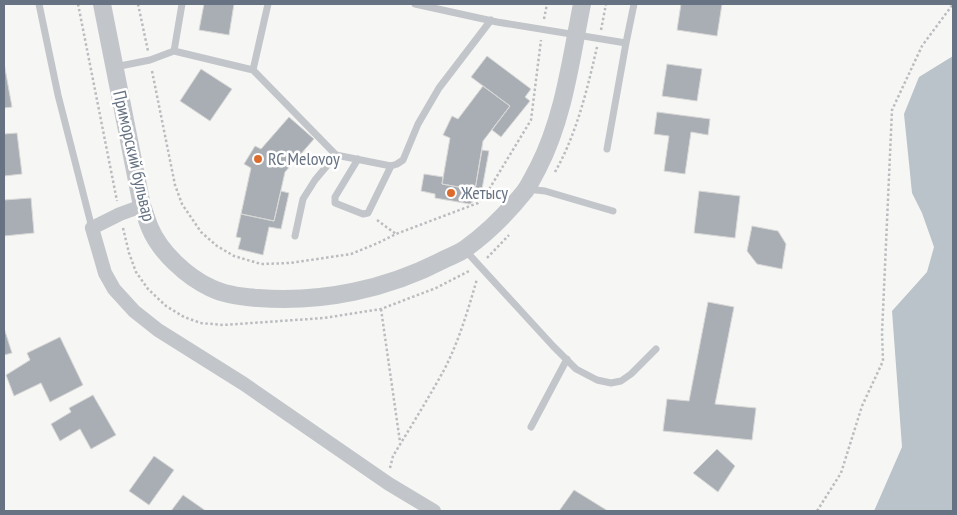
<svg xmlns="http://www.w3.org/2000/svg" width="957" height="515" font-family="'PT Sans Narrow',sans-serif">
	<rect width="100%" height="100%" fill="#f6f7f4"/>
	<!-- water -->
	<path fill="#bac3c9" d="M953 56V511H874L902 447 892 311 927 272 934 247 922 213 912 193 904 114 919 77Z"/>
	<!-- building -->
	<path fill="#a9aeb5" stroke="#d8d8d6" d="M204 4H234L229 35 199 30Z
		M681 4H722L717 36 677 30Z
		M487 56 531 89 525 97 530 101 501 137 492 130 510 106 471 77Z
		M4 63 12 107 4 108Z
		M667 64 702 69 697 101 662 96Z
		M201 69 232 89 210 121 180 101Z
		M483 86 510 106 483 141 475 190 442 184 450 138 443 135 452 116 458 119Z
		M657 112 710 119 708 135 691 132 685 174 664 171 669 136 654 134Z
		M289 117 314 139 285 172 274 221 241 214 251 168 244 164 255 146 261 149Z
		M17 133 22 174 4 176V134Z
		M482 150 489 151 482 189 476 199 470 204 435 198V194L421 191 424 174 443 177 442 184 475 190Z
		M281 191 289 193 281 229 269 227 263 255 238 249 241 238 236 237 241 214 274 221Z
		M699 191 740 196 735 238 694 233Z
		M31 198 34 233 4 236V200Z
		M752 226 778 231 786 244 782 269 757 264 747 251Z
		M708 302 734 307 715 404 756 408 752 440 663 431 667 399 689 401Z
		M4 328 12 353 4 355Z
		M60 337 83 385 50 402 41 383 14 396 6 375 30 360 27 353Z
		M93 395 116 435 91 449 80 429 60 441 51 424 71 412 69 408Z
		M717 449 735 466 718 492 693 473Z
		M154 456 174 470 149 505 129 491Z
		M574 490 608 511H559Z
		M183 495 206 511H171Z"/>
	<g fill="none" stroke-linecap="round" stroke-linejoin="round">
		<!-- path -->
		<path stroke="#babcbf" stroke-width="2.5" stroke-dasharray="2.5 2.5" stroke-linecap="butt" d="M78 4 117 201
			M138 4 148 51
			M544 19 547 4
			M601 30 606 4
			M152 71 175 185 182 204 201 232 217 246 234 256 261 264 290 263 351 254 378 243 396 234 478 203 488 191 531 120 541 40
			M555 172C577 133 587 90 597 47
			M377 220 396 234
			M123 228 129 253 136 272 148 289 166 306 184 317 201 323 223 325 324 318 381 309 436 288 471 270
			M487 258 509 235
			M381 309 400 442
			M390 468 393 456C410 428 428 399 444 370 459 341 468 310 477 279
			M817 511 841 473 862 406 883 361 882 333 892 110 922 46 953 4"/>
		<!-- service -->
		<path stroke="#c2c5c9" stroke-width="7" d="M39 4 58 95 92 228
			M415 4 497 22 626 43 634 4
			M174 51 182 4
			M115 67 150 60 174 51 253 70 268 4
			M253 70 336 155 315 180 303 199 295 236
			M607 149 626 43
			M336 155 391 166 397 164 403 160 418 124 439 88 491 20
			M358 159 335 197V203L363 214 368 213 391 166
			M526 189 545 191 613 211
			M465 250 553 346 576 369 597 380 611 383 621 381 631 374 656 349
			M531 427 567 359"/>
		<!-- minor -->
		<path stroke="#c2c5c9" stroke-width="14" d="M142 206 120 214 92 228 105 273 114 289 134 311 158 330 244 384 389 484 434 511"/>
		<!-- tertiary -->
		<path stroke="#c2c5c9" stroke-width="18" d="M102 4 142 206C145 213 147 221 150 228 160 252 187 277 211 288 225 295 243 297 258 298 322 303 388 289 445 259 452 256 459 253 465 249 486 234 509 211 525 191 530 184 534 175 538 168 564 117 571 59 582 4"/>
	</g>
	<!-- markers -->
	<g fill="#dc6c2e" stroke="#fff" stroke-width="2">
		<circle cx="258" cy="159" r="5"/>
		<circle cx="451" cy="193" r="5"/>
	</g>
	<g text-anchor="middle" stroke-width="5" stroke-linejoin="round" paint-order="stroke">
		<!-- street labels -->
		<g font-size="18" fill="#677383" stroke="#fff">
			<text transform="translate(134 156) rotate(77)" y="6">Приморский бульвар</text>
		</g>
		<!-- poi labels -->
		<g font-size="18" fill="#677383" stroke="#fff" text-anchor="start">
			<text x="268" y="165">RC Melovoy</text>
			<text x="461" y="199">Жетысу</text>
		</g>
	</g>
	<!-- border -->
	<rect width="957" height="515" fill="none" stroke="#677383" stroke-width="10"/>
</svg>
